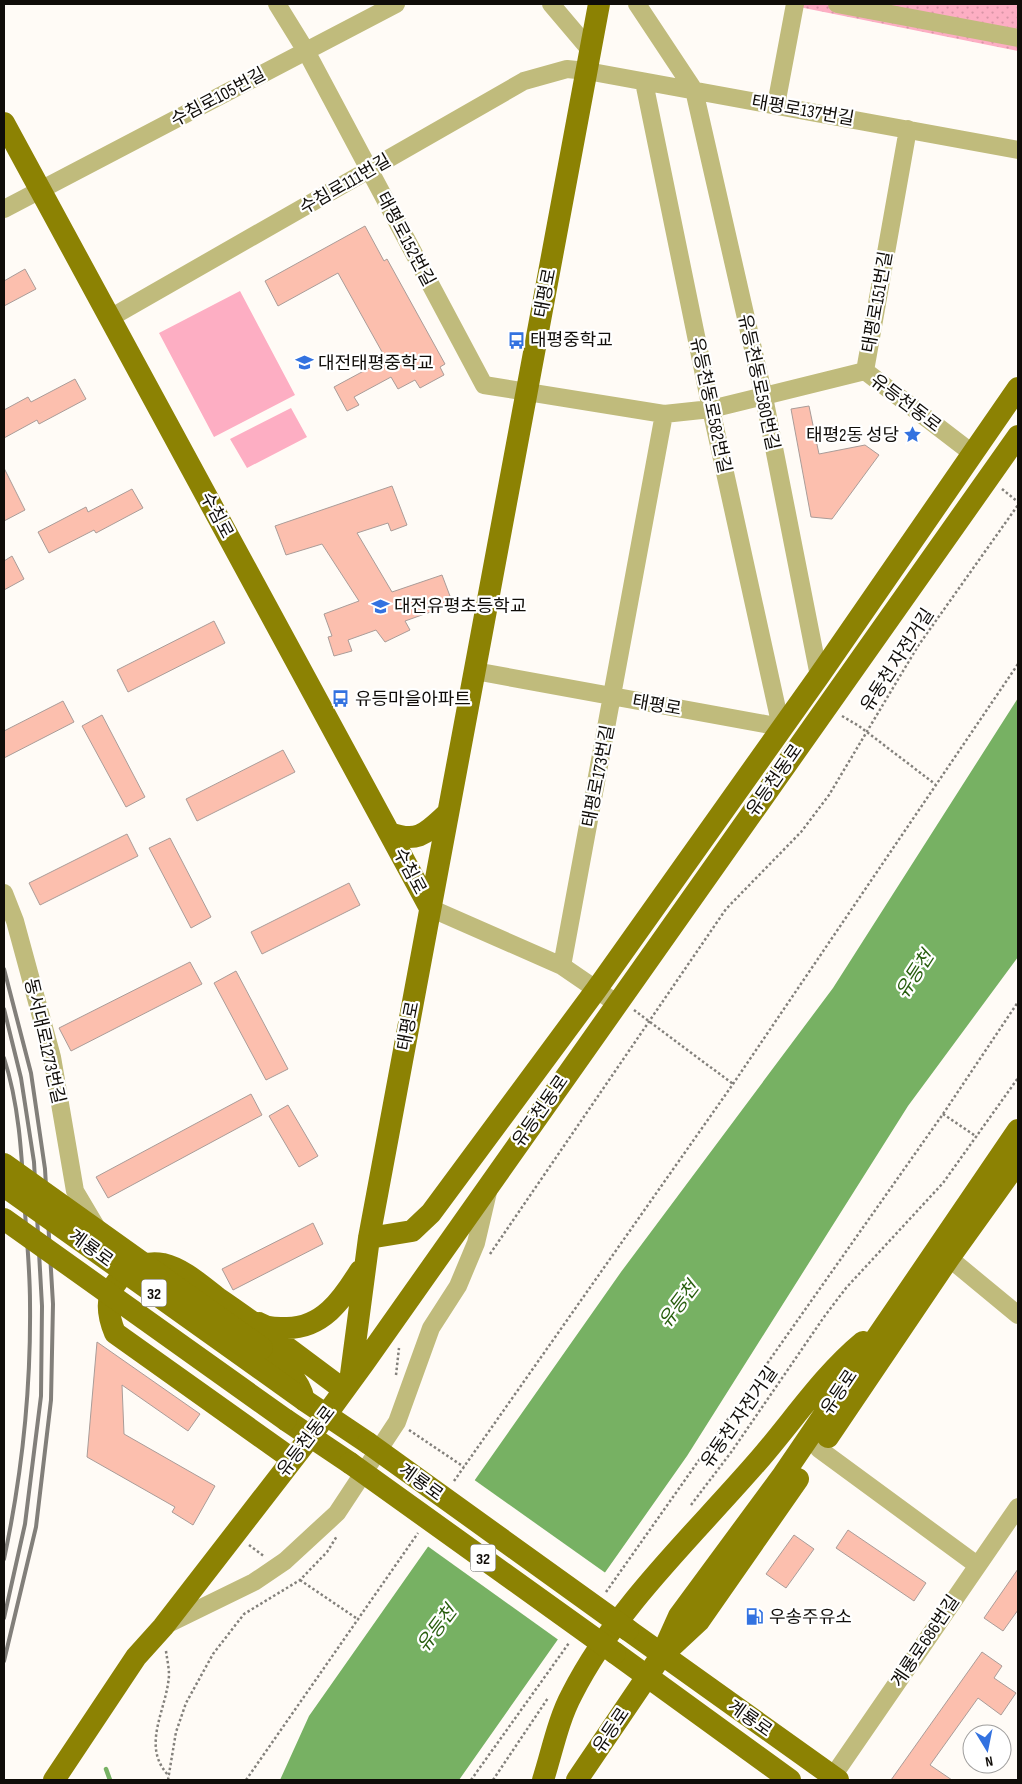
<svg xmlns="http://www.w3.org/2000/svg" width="1022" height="1784" font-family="'Sofia Sans Condensed','Noto Sans KR',sans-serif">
	<defs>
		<pattern id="park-dots" width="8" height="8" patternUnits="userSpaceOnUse" patternTransform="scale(1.25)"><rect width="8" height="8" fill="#fdaec3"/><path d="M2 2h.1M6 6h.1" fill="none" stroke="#d894a6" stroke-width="1.8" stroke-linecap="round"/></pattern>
	</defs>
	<rect width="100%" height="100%" fill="#fffbf6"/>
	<!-- grass -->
	<path fill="#fdaec3" d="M240 291 295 395 214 437 159 333Z
		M291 408 307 437 247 468 230 439Z"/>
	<!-- park -->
	<path fill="url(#park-dots)" d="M800 4H1018V51L799 7Z"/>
	<!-- water -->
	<path fill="#77b163" d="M1018 698V957L908 1106 687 1456 459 1780H280L309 1716 621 1272 833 988Z"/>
	<!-- pier -->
	<path fill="#fffbf6" d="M473 1479 607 1574 560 1641 426 1545Z"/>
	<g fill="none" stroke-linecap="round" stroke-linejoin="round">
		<!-- stream -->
		<path stroke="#77b163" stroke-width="4.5" d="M106 1769 110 1780"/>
	</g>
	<!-- building -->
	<path fill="#fcbfae" stroke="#aa9c98" d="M365 226 384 261 387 259 445 364 440 367 444 375 420 388 415 380 398 389 391 377 354 397 359 405 347 411 334 387 386 359 338 273 278 306 265 281Z
		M25 269 36 289 4 306V281Z
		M75 379 86 399 39 424 37 420 4 438V410L28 397 31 402Z
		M809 406 819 454 865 445 879 455 832 519 811 517 791 409Z
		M4 468 25 510 4 521Z
		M392 486 407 525 391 531 388 523 357 533 392 592 442 575 453 604 405 621 410 630 385 642 376 630 348 640 352 651 334 656 328 637 332 636 324 614 359 601 322 544 286 555 275 526Z
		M132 489 143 508 96 533 94 530 49 553 38 532 86 507 88 512Z
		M12 556 24 579 4 590V561Z
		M214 621 225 643 128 692 117 670Z
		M63 701 74 722 4 758V731Z
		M102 715 145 797 126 807 82 726Z
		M283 750 295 772 197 821 186 799Z
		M127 834 138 856 40 905 29 883Z
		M170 838 211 917 191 928 149 848Z
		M349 883 360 905 262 954 251 932Z
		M190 962 202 984 71 1051 59 1028Z
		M236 971 288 1069 266 1080 214 983Z
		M251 1094 262 1115 108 1198 96 1177Z
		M288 1105 318 1156 299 1167 269 1116Z
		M313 1223 323 1244 233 1290 222 1269Z
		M97 1342 200 1414 188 1431 122 1385 124 1434 215 1486 193 1525 172 1512 175 1507 87 1457Z
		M848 1530 926 1583 914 1601 836 1548Z
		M794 1535 814 1549 786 1588 766 1574Z
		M1018 1569V1610L1003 1631 984 1618Z
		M982 1652 1002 1666 994 1678 1016 1693 1001 1715 978 1698 930 1765 952 1780H891Z"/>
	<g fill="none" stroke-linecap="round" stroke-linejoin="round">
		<!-- path -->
		<path stroke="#83807b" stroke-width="2.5" stroke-dasharray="2.5 2.5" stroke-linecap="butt" d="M1002 489 1018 502
			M842 716 859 726 935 784
			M634 1010 733 1084
			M943 1114 977 1137
			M490 1254 726 909 801 832 829 795 918 646 1018 505
			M396 1375 399 1348
			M409 1430 464 1467
			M454 1481 733 1084 1018 664
			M691 1505 732 1451 824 1317 846 1288 943 1183 1018 1078
			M249 1545 265 1557
			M300 1580 359 1620
			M606 1592 943 1114 1018 1002
			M166 1651C167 1659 169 1667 169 1675 167 1710 140 1746 169 1776
			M168 1780 176 1732 186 1703 213 1654 244 1614 300 1580 327 1552 337 1536
			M246 1780 418 1533
			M471 1780 569 1643
			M493 1780 548 1698"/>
		<!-- minor -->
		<path stroke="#c0bb7c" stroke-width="18" d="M277 4 306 51 484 385 664 414 711 409 865 371 908 129
			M551 4 590 50
			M637 4 694 90 764 397 819 676
			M837 4 1018 38
			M776 105 795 4
			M4 209 396 4
			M110 318 524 81 567 69 587 71 1018 150
			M865 371 972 453
			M475 671 781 727 711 409 644 82
			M4 893 15 921 52 1057 75 1191 97 1228
			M430 908 562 966 616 1003
			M562 966 664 414
			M949 1258 1018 1315
			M819 1449 977 1565
			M164 1626 254 1582 285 1561 337 1513 397 1422 431 1328 458 1286 476 1243 488 1192
			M833 1776 1018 1507"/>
		<!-- major -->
		<path stroke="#8c8203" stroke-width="22" d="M4 123 430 908
			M390 833C419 844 427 832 448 813
			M369 1238 412 1231 431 1213 596 990 819 676 1018 388
			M259 1323C268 1328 274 1328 285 1328 322 1329 342 1300 360 1271
			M262 1348C280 1363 299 1377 304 1400L368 1443
			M350 1382 369 1238 599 4
			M286 1420 350 1463
			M828 1437 949 1258 1018 1162
			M292 1459 115 1333C107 1314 105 1295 119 1279 129 1267 147 1261 163 1264 184 1269 202 1286 218 1298 261 1327 302 1359 344 1390
			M628 1630 838 1780
			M670 1648 699 1621 798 1479
			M615 1653 790 1780
			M54 1780 136 1657 163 1627 310 1437 364 1363 1018 436
			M543 1780C552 1752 558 1720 572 1694 616 1607 695 1534 758 1461 793 1421 823 1375 863 1342
			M577 1780 661 1656 679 1616 783 1475 1018 1130"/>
		<!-- rail -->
		<path stroke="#827f7a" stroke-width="4" d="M4 969 31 1073 45 1169 53 1304 51 1400 36 1527 4 1661
			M4 1009 21 1078 34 1162 42 1306 41 1396 25 1524 4 1618
			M4 1058C20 1107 22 1161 25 1212 27 1242 30 1272 30 1303 31 1389 22 1475 4 1559"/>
		<!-- major-bridge -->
		<path stroke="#8c8203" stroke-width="22" d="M4 1164 262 1348
			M4 1186 304 1400
			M4 1219 286 1420
			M368 1443 628 1630
			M350 1463 615 1653"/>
	</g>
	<!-- icons -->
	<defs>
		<symbol id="bus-bare" viewBox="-9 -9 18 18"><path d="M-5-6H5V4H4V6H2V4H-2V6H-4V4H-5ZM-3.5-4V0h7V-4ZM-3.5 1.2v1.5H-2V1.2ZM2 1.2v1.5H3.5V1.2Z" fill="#3372e0" stroke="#fff" stroke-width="2.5" paint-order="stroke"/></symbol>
		<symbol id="school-bare" viewBox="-9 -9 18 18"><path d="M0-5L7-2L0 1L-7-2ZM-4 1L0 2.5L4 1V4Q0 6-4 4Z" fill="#3372e0" stroke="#fff" stroke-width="2.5" paint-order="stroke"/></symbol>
		<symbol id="sight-bare" viewBox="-9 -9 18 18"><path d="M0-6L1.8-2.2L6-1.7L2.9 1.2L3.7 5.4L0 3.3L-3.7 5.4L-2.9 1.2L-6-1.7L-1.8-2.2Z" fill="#3372e0" stroke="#fff" stroke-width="2.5" paint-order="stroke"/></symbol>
		<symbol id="fuel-bare" viewBox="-9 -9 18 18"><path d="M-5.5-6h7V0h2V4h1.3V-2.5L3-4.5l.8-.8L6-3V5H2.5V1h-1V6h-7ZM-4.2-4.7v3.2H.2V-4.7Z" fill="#3372e0" stroke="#fff" stroke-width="2.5" paint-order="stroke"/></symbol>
	</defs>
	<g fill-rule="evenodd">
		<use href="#bus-bare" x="504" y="328" width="25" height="25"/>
		<use href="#school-bare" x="292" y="350" width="25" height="25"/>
		<use href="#sight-bare" x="900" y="422" width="25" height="25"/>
		<use href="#school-bare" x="368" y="594" width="25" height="25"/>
		<use href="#bus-bare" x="328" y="686" width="25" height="25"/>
		<use href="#fuel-bare" x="742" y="1604" width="25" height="25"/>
	</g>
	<g text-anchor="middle" stroke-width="4.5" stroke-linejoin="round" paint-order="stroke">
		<!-- shield labels -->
		<g fill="#fff" stroke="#585653" stroke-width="1">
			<rect x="141.5" y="1279.5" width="25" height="27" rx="4"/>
			<rect x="470.5" y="1544.5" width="25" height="27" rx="4"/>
		</g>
		<g font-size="16" font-weight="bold" fill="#100d09">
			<text x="154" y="1299">32</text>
			<text x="483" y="1564">32</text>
		</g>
		<!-- street labels -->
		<g font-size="18" fill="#100d09" stroke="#fff">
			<text transform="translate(218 97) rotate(-28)" y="6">수침로105번길</text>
			<text transform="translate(803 110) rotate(10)" y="6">태평로137번길</text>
			<text transform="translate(345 184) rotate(-30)" y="6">수침로111번길</text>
			<text transform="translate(406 239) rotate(62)" y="6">태평로152번길</text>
			<text transform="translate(545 293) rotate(-79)" y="6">태평로</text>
			<text transform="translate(877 302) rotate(-80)" y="6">태평로151번길</text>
			<text transform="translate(759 382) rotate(78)" y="6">유등천동로580번길</text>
			<text transform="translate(906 403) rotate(37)" y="6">유등천동로</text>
			<text transform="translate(711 405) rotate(78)" y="6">유등천동로582번길</text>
			<text transform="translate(217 515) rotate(62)" y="6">수침로</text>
			<text transform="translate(897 660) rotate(-57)" y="6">유동천 자전거길</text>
			<text transform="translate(657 705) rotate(10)" y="6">태평로</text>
			<text transform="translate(598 776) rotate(-79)" y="6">태평로173번길</text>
			<text transform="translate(774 780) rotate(-55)" y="6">유등천동로</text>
			<text transform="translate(410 871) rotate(62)" y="6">수침로</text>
			<text transform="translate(408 1026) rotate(-79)" y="6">태평로</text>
			<text transform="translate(45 1041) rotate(77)" y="6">동서대로1273번길</text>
			<text transform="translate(540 1111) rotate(-55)" y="6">유등천동로</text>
			<text transform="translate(91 1248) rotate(36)" y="6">계룡로</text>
			<text transform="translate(839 1392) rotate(-56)" y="6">유등로</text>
			<text transform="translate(739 1417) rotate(-55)" y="6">유동천 자전거길</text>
			<text transform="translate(306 1441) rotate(-53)" y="6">유등천동로</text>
			<text transform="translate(421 1482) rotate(36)" y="6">계룡로</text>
			<text transform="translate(925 1641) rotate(-56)" y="6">계룡로686번길</text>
			<text transform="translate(750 1718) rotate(35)" y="6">계룡로</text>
			<text transform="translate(611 1730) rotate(-56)" y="6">유등로</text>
		</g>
		<!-- poi labels -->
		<g font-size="18" fill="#100d09" stroke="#fff" text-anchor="start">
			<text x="530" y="346">태평중학교</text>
			<text x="318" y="369">대전태평중학교</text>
			<text x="899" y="441" text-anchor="end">태평2동 성당</text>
			<text x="394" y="612">대전유평초등학교</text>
			<text x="355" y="705">유등마을아파트</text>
			<text x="769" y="1623">우송주유소</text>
		</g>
		<!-- water labels -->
		<g font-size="19" font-style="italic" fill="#275d0d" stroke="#fff">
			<text transform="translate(914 974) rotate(-57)" y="7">유등천</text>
			<text transform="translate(678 1304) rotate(-53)" y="7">유등천</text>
			<text transform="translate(436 1628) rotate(-53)" y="7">유등천</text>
		</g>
	</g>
	<!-- border -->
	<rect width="1022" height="1784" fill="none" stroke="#100d09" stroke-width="10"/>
	<!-- north arrow -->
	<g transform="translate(987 1749) rotate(170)"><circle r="24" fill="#ffffff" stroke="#9f9e9d"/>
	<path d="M0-4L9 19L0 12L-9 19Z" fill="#3372e0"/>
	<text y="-8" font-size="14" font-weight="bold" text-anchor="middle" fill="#100d09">N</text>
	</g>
</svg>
